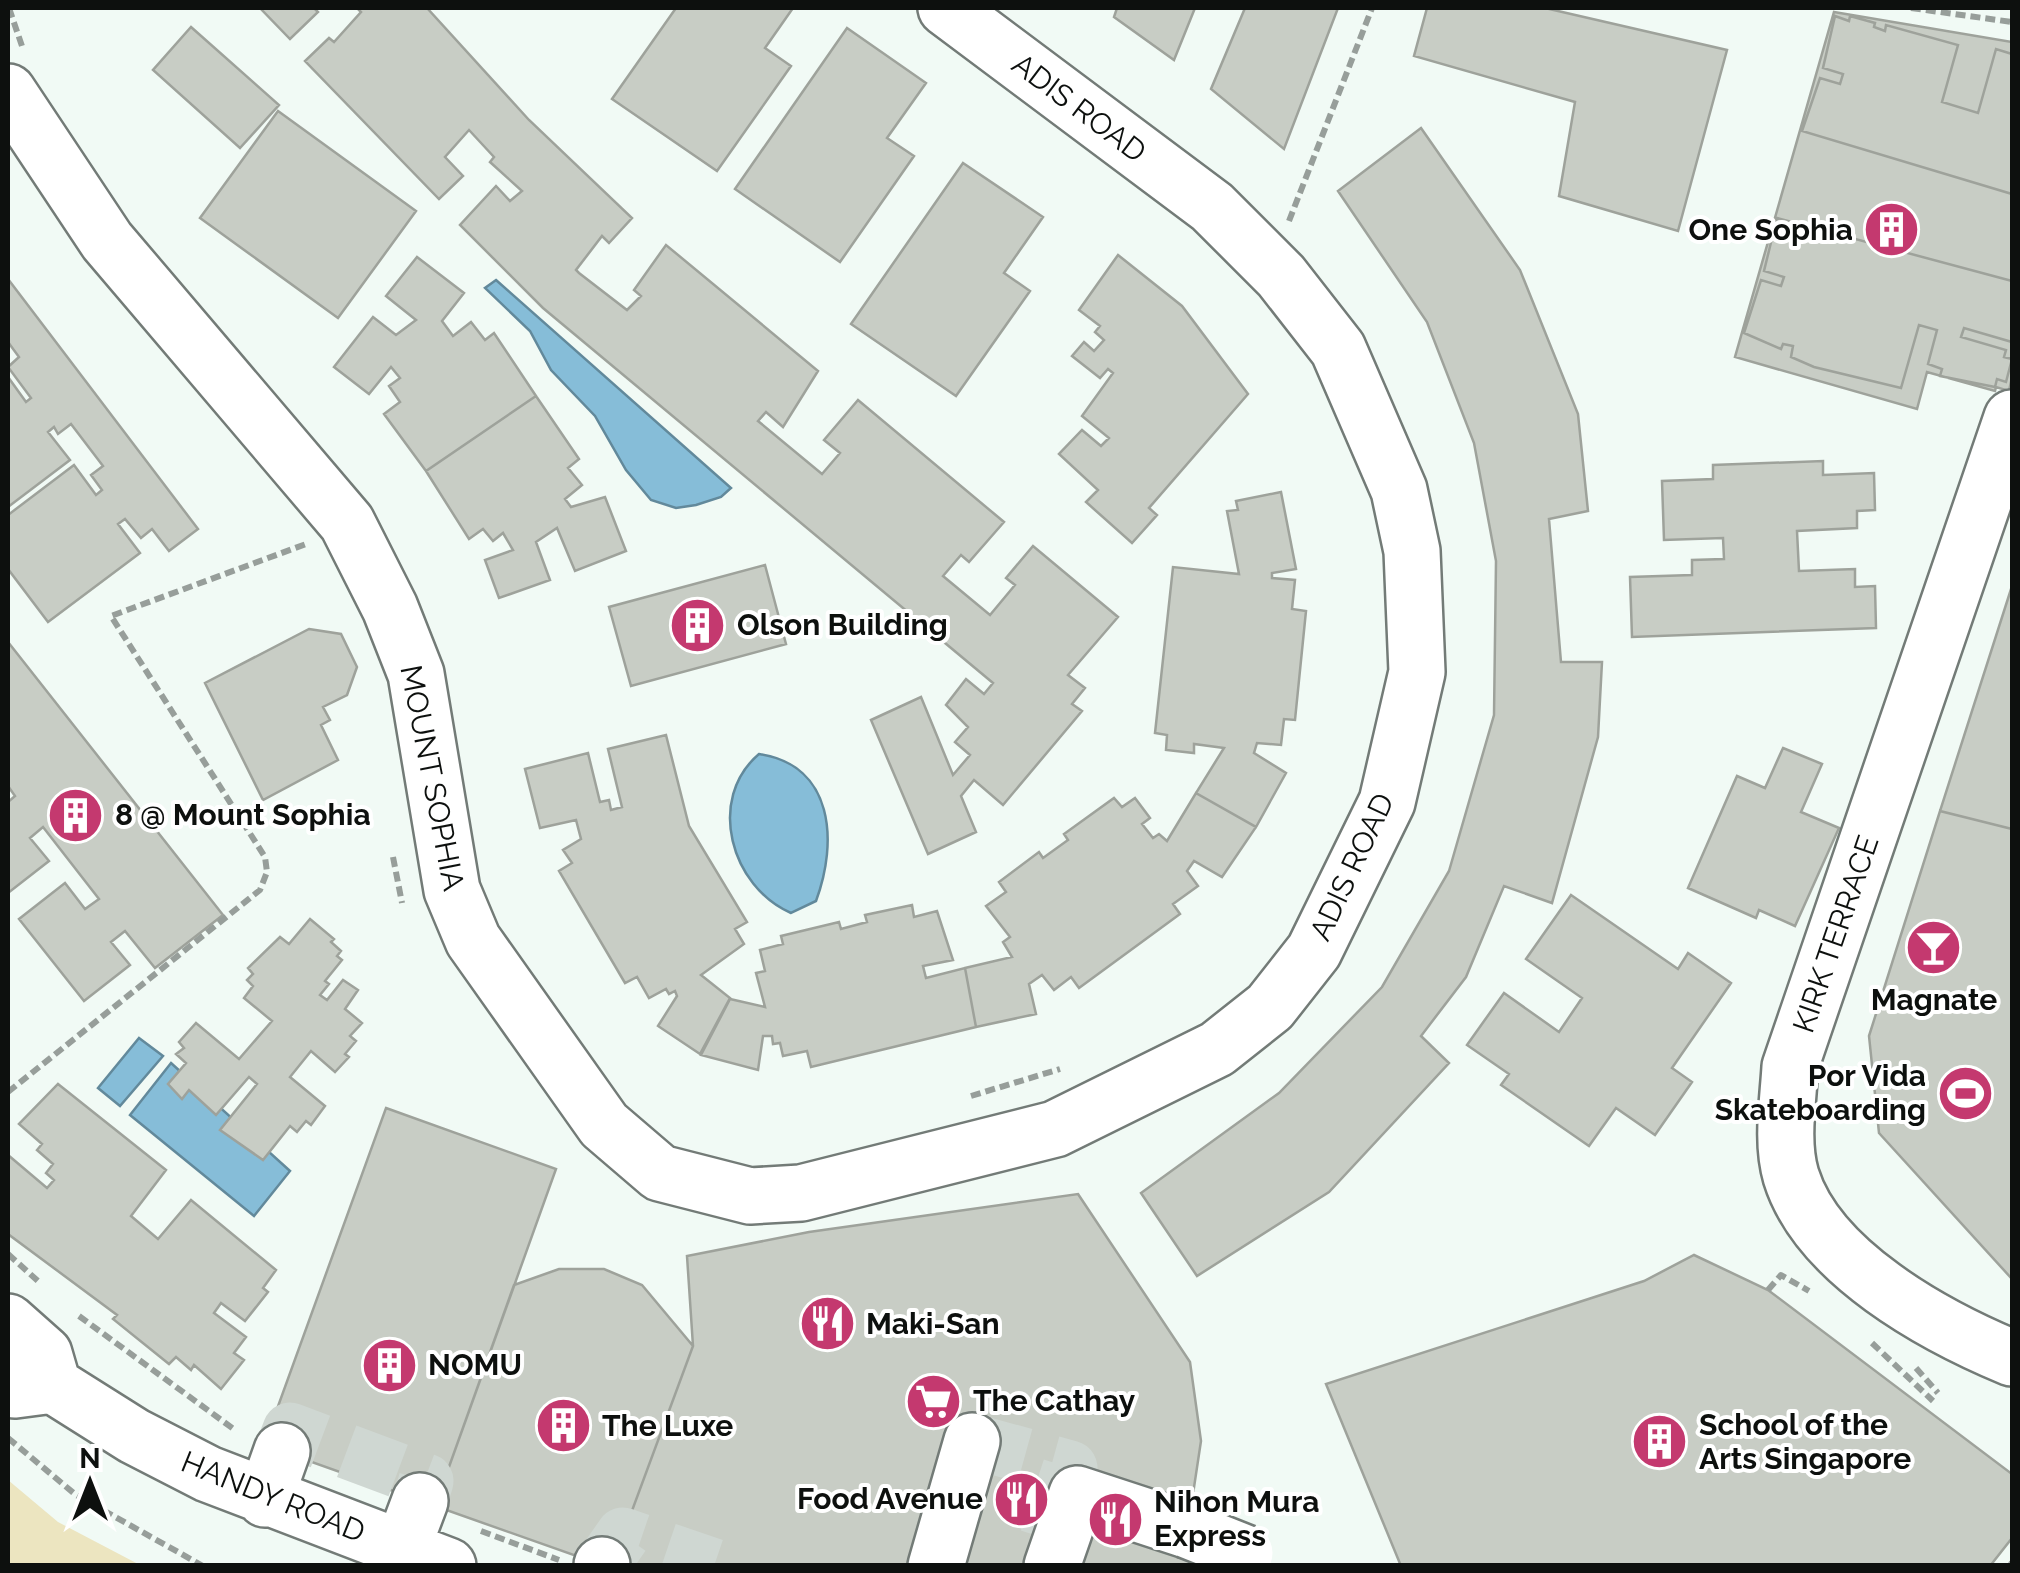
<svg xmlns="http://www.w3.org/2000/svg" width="2020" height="1573" font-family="Raleway,sans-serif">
	<rect width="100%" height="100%" fill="#f1faf5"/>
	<!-- green -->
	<path fill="#ece5c0" d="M8 1480 58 1522 140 1565H8Z"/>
	<!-- water -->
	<path fill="#86bdd8" stroke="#62899b" stroke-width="2.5" d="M496 280 731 488 721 497 696 505 676 508 651 500 626 470 595 416 551 370 530 331 485 288Z
		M759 754C834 765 838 842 816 901L791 913C731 887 706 799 759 754Z
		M139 1038 163 1056 120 1106 98 1088Z
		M171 1063 290 1171 254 1216 130 1115Z"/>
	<!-- building -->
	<path fill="#c8cdc5" stroke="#9ea29b" stroke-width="2.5" d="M260 8H314L318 12 290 39Z
		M357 8H427L529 120 632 218 609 243 602 236 576 270 579 273 627 310 641 296 634 290 666 245 818 371 783 427 766 412 758 421 822 474 840 453 824 440 858 400 1004 522 969 562 961 555 943 576 990 615 1015 585 1006 578 1033 546 1118 617 1068 675 1085 688 1072 704 1082 711 1003 805 974 780 961 796 976 832 928 854 871 720 921 697 953 775 970 755 955 742 968 727 946 705 966 679 984 694 993 683 543 308 460 225 496 186 510 201 522 191 490 162 494 157 469 130 445 157 463 176 439 199 305 61 329 38 334 42 361 12Z
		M676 8H793L765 48 791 66 717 171 612 99Z
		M1117 8H1195L1174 60 1114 17Z
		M1245 8H1338L1284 149 1211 89Z
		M1427 8H1545L1727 50 1678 231 1559 196 1575 102 1414 56Z
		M1834 12 2012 42V377L2009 391 1996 387 1995 391 1927 372 1917 409 1735 357Z
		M1835 16 1849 21 1850 16 1875 23 1874 27 1885 31 1886 25 1958 45 1942 102 1978 113 1996 49 2012 54V194L1802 131 1820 78 1840 84 1843 74 1823 68Z
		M191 27 279 105 240 148 153 70Z
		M847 28 926 83 887 138 914 156 840 262 735 189Z
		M278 111 416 211 338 318 200 218Z
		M1421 128 1520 270 1578 414 1588 511 1549 519 1561 662H1602L1598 737 1552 903 1504 886 1466 977 1421 1036 1449 1063 1329 1192 1197 1276 1141 1193 1279 1093 1382 987 1449 871 1494 715 1496 561 1474 443 1427 322 1338 191Z
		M963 163 1043 217 1004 273 1030 291 956 396 851 324Z
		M1777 218 2012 281V342L1964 328 1961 337 2006 350 2004 357 2012 359 2006 382 1997 379 1995 387 1940 376 1942 369 1928 364 1937 330 1919 325 1901 388 1814 367 1791 357 1793 346 1783 344 1781 349 1744 333 1761 280 1781 286 1784 277 1764 271Z
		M1118 255 1182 306 1248 394 1149 508 1157 515 1132 543 1086 502 1098 490 1059 454 1082 430 1101 446 1109 438 1082 416 1113 373 1108 369 1100 378 1072 356 1084 342 1094 351 1104 340 1095 332 1100 326 1079 310Z
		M417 257 464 293 442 321 453 336 471 322 485 340 494 333 536 396 426 471 384 414 400 402 389 386 400 378 391 367 369 394 334 367 373 317 396 335 416 320 386 296Z
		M8 279 198 529 169 551 152 529 141 538 125 519 118 524 140 553 48 622 8 569V515L74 465 96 495 102 490 91 475 103 466 71 424 58 434 54 427 48 432 70 460 8 507V377L26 402 31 398 8 367 19 357 8 342Z
		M536 396 579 459 568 468 582 485 565 499 571 507 605 497 626 551 575 571 557 528 536 542 550 580 499 598 485 560 513 550 503 533 493 541 483 529 469 539 426 471Z
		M1823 461V475L1874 473 1875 510 1857 511V528L1797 531 1799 571 1855 569V587L1875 586 1876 628 1632 637 1630 577 1692 575V560L1724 559 1723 538 1664 540 1662 481 1713 479V465Z
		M1281 492 1296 569 1272 573V578L1295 580 1292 609 1306 611 1295 720 1284 719 1281 745 1257 743 1254 753 1286 773 1256 827 1196 793 1224 748 1194 744V753L1166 750 1167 735 1155 733 1173 567 1239 574 1227 511 1238 510 1236 501Z
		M765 565 786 644 631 686 609 607Z
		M2012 586V829L1940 811Z
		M309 629 341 634 357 667 347 695 323 707 330 720 321 725 338 760 263 800 205 683Z
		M8 642 223 915 155 968 125 931 111 942 130 965 84 1001 19 919 65 883 85 909 99 899 43 827 30 838 49 861 8 893V802L15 796 8 786Z
		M666 735 689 826 747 922 735 929 744 944 701 975 730 998 700 1054 658 1026 677 996 675 991 669 994 666 989 649 998 637 977 625 983 559 871 572 863 563 850 581 839 576 820 540 828 525 769 588 753 600 802 609 800 611 810 622 807 608 749Z
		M1783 748 1822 764 1801 812 1839 828 1795 926 1759 910 1756 918 1688 888 1737 776 1765 788Z
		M1196 793 1256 827 1222 877 1194 861 1187 871 1198 886 1173 904 1180 914 1079 988 1071 977 1054 990 1042 975 1029 984 1036 1014 976 1027 965 968 1012 957 1003 942 1010 937 986 906 1006 892 999 882 1039 852 1043 858 1068 840 1064 834 1114 798 1122 807 1135 798 1150 818 1142 824 1153 838 1159 834 1167 841Z
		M1940 811 2012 829V1279L1879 1133 1869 1036Z
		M1571 895 1678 969 1688 953 1731 983 1672 1068 1692 1082 1655 1135 1616 1108 1589 1146 1501 1085 1509 1074 1467 1045 1504 993 1559 1032 1582 998 1526 959Z
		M912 905 914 917 937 911 953 960 923 966 926 978 965 968 976 1027 811 1067 807 1051 783 1056 780 1043 773 1044 772 1036H763L758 1070 701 1055 730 999 765 1007 756 973 765 971 760 950 783 944 781 936 839 922 841 929 867 922 865 915Z
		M310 919 334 939 331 942 341 951 337 956 342 960 325 981 329 984 320 995 327 1000 343 980 358 990 345 1009 362 1023 350 1036 356 1041 345 1054 349 1057 335 1072 311 1051 290 1077 325 1106 311 1125 306 1121 297 1132 290 1126 263 1160 220 1130 257 1084 249 1077 216 1115 189 1090 182 1099 168 1084 186 1063 176 1054 184 1048 179 1042 196 1023 239 1059 272 1021 244 998 253 986 247 980 253 974 248 968 280 937 289 944Z
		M58 1084 166 1170 131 1216 158 1239 191 1200 276 1270 263 1288 268 1292 245 1321 221 1303 214 1313 246 1337 234 1353 244 1360 221 1389 194 1365 191 1370 176 1357 169 1364 113 1319 117 1315 8 1234V1155L47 1188 54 1180 46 1173 53 1164 37 1150 42 1144 19 1124Z
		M386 1108 556 1169 435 1506 264 1445Z
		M1078 1194 1190 1362 1201 1441 1185 1547 1205 1566 602 1565 623 1535 693 1346 687 1256 809 1232Z
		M1694 1255 1768 1290 2012 1474V1538L1990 1566H1401L1326 1384 1644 1281Z
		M559 1269H604L642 1285 693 1346 623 1535 602 1565 435 1506 514 1285Z"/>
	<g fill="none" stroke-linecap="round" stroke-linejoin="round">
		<!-- minor-tunnel -->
		<path stroke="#cfd7d2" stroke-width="55" stroke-dasharray="55 28" stroke-linecap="butt" d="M972 1441 1070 1468 1047 1539
			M282 1451 290 1430 426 1481 420 1501
			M602 1565 623 1535 714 1566"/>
		<defs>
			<path id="minor" d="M8 92 107 241 347 523 390 608 416 674 452 890 473 940 604 1125 660 1173 750 1196 801 1193 1055 1129 1217 1049 1270 1007 1314 951 1387 802 1417 672 1412 551 1399 490 1338 349 1281 276 1212 207 946 8
				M2012 418 1790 1067C1788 1102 1781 1142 1791 1176 1818 1263 1935 1326 2012 1358
				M8 1322 44 1354 53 1385
				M8 1385 15 1390 53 1385 134 1436 208 1474 448 1566
				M265 1499 282 1451
				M402 1549 420 1501
				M602 1566V1565
				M936 1566 972 1441
				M1052 1566 1077 1494 1187 1530"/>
		</defs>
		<!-- minor casing -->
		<use href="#minor" stroke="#737b77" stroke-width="60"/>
		<!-- path -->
		<path stroke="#979e9a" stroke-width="6" stroke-dasharray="10 5" stroke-linecap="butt" d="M9 8 23 49
			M1911 8 2012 22
			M1289 221 1372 8
			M393 857 402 903
			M8 1092 260 890 267 872 265 857 111 616 306 544
			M971 1096 1060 1069
			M8 1254 39 1282
			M1768 1290 1781 1275 1809 1291
			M79 1316 235 1430
			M1872 1343 1933 1401
			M1916 1368 1938 1393
			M8 1438 76 1495 203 1566
			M481 1531 559 1560
			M2010 1566 2012 1562"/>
		<!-- minor -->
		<use href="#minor" stroke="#fff" stroke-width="55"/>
		<defs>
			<path id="minor-bridge" d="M1187 1530 1245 1553"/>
		</defs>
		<!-- minor-bridge casing -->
		<use href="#minor-bridge" stroke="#737b77" stroke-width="60" stroke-linecap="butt"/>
		<!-- minor-bridge -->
		<use href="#minor-bridge" stroke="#fff" stroke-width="55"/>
	</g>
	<!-- icons -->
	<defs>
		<symbol id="building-disc" viewBox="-11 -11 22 22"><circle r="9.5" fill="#c4396f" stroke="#fff"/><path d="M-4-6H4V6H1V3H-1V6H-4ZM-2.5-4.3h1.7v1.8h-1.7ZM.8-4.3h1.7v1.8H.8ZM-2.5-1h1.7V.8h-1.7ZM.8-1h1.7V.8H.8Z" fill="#fff"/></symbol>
		<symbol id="bar-disc" viewBox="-11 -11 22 22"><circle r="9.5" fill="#c4396f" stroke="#fff"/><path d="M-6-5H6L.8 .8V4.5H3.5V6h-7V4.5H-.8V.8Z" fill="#fff"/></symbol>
		<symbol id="stadium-disc" viewBox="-11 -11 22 22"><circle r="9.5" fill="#c4396f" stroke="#fff"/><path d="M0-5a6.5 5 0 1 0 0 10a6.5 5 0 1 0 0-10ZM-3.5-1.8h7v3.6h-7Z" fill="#fff"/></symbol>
		<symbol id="restaurant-disc" viewBox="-11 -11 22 22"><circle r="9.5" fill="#c4396f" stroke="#fff"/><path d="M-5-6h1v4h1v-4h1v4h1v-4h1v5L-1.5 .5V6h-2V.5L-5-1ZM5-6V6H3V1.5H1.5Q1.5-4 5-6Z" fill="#fff"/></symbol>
		<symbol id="supermarket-disc" viewBox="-11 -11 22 22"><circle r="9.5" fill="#c4396f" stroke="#fff"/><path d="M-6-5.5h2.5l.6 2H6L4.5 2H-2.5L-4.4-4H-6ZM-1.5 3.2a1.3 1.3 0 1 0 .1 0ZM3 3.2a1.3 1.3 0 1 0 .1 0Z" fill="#fff"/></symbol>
	</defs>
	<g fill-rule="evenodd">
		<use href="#building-disc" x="1860" y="198" width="63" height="63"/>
		<use href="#building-disc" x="666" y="594" width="63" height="63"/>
		<use href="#building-disc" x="44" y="784" width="63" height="63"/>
		<use href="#bar-disc" x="1902" y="916" width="63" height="63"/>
		<use href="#stadium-disc" x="1934" y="1062" width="63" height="63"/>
		<use href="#restaurant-disc" x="796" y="1292" width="63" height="63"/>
		<use href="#building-disc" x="358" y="1334" width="63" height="63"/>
		<use href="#supermarket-disc" x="902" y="1370" width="63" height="63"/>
		<use href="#building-disc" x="532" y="1394" width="63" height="63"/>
		<use href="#building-disc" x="1628" y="1410" width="63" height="63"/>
		<use href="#restaurant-disc" x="990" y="1468" width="63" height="63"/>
		<use href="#restaurant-disc" x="1084" y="1488" width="63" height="63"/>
	</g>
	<g text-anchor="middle" stroke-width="8" stroke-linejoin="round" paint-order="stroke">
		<!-- street labels -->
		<g font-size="30" fill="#0d100e" stroke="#fff">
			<text transform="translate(1079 108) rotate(37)" y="10">ADIS ROAD</text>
			<text transform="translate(432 778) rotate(79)" y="10">MOUNT SOPHIA</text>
			<text transform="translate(1352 867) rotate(-65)" y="10">ADIS ROAD</text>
			<text transform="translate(1836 934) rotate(-71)" y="10">KIRK TERRACE</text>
			<text transform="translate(273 1497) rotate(22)" y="10">HANDY ROAD</text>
		</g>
		<!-- poi labels -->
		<g font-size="30" font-weight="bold" fill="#0d100e" stroke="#fff" text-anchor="start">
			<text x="1853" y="240" text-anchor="end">One Sophia</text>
			<text x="737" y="635">Olson Building</text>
			<text x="115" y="825">8 @ Mount Sophia</text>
			<text x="1934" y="1010" text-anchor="middle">Magnate</text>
			<text x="1926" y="1086" text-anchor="end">Por Vida<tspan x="1926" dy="34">Skateboarding</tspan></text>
			<text x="866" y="1334">Maki-San</text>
			<text x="428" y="1375">NOMU</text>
			<text x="973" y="1411">The Cathay</text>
			<text x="1699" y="1435">School of the<tspan x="1699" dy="34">Arts Singapore</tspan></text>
			<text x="602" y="1436">The Luxe</text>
			<text x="983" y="1509" text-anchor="end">Food Avenue</text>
			<text x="1154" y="1512">Nihon Mura<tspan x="1154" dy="34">Express</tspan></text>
		</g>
	</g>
	<!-- border -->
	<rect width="2020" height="1573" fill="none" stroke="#0d100e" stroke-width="20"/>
	<!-- north arrow -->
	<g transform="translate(90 1483)" stroke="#ffffff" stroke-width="8" paint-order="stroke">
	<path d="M0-8L18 38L0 25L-18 38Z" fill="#0d100e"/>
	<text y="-15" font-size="28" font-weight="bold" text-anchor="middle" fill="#0d100e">N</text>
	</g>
</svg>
